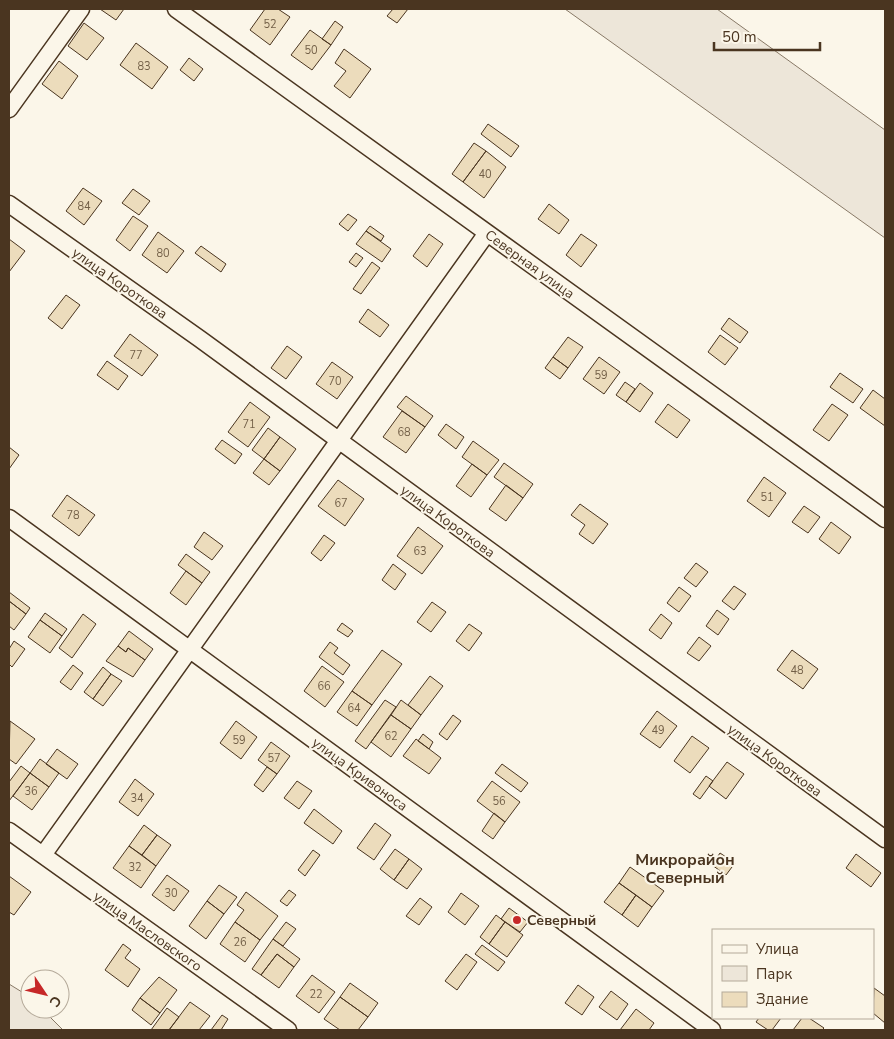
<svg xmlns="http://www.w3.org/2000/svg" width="894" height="1039" font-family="'Nunito Sans',sans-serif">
	<rect width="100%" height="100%" fill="#fbf6e9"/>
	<!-- green -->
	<path fill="#ede6d9" stroke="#887966" d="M565 9H717L885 130V238Z
		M9 984 30 997V1009H42L63 1030H9Z"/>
	<!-- building -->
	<path fill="#ecdcbc" stroke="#4a3520" d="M100 9H124L116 20Z
		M265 9H278L290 17 270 45 250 30Z
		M393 9H408L397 23 387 16Z
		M335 21 343 27 331 45 322 39Z
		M84 23 104 38 87 60 68 46Z
		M310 30 331 45 312 70 291 55Z
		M136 43 168 67 152 89 120 65Z
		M344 49 371 69 350 98 334 86 346 71 335 63Z
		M189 58 203 69 194 81 180 70Z
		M59 61 78 76 62 99 42 84Z
		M488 124 519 146 511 157 481 134Z
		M474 143 486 151 463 182 452 174Z
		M486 151 506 167 484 198 463 182Z
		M83 188 102 201 84 225 66 211Z
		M133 189 150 201 139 215 122 203Z
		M549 204 569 220 559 234 538 219Z
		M348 214 357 220 348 231 339 224Z
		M133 216 148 226 130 251 116 240Z
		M370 226 384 236 381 241 366 231Z
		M366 231 391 249 382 262 356 244Z
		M158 232 184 251 167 273 142 255Z
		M429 234 443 244 427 267 413 256Z
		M581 234 597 245 581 267 566 255Z
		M9 239 25 251 9 272Z
		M201 246 226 264 221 272 195 253Z
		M356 253 363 258 356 267 349 262Z
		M372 262 380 268 361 294 353 289Z
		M66 295 80 305 62 329 48 318Z
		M368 309 389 325 380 337 359 322Z
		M729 318 748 332 740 343 721 329Z
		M130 334 158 355 142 376 114 356Z
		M720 335 738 348 725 365 708 352Z
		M568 337 583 347 568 368 553 357Z
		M287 346 302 357 286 379 271 368Z
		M553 357 568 368 560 379 545 368Z
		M599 357 620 372 604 394 583 379Z
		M107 361 128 376 118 390 97 375Z
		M332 362 353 377 337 399 316 384Z
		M840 373 863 389 853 403 830 387Z
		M625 382 635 389 626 402 616 395Z
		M640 383 653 393 640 412 626 402Z
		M873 390 885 399V426L860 408Z
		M406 396 433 416 425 427 397 407Z
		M250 402 270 417 248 447 228 432Z
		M668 404 690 420 677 438 655 422Z
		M832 404 848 415 829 441 813 430Z
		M402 411 425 427 406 453 383 437Z
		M446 424 464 437 456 449 438 435Z
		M268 428 280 437 264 459 252 450Z
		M280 437 296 449 280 471 264 459Z
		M222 440 242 454 235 464 215 449Z
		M473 441 499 460 487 475 462 457Z
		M9 447 19 455 9 469Z
		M264 459 280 471 269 485 253 473Z
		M504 463 533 484 523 498 494 477Z
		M472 464 487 475 471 497 456 486Z
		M764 477 786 493 769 517 747 501Z
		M338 480 364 499 345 526 318 506Z
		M506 485 523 498 506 521 489 509Z
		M67 495 95 515 79 536 52 516Z
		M580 504 608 524 593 544 579 534 585 525 571 515Z
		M804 506 820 517 808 533 792 522Z
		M831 522 851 537 839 554 819 539Z
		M418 527 443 546 422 574 397 556Z
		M204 532 223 546 212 560 194 547Z
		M324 535 335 543 321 561 311 553Z
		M186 554 210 572 202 583 178 565Z
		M696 563 708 572 696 587 684 578Z
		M393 564 406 574 395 590 382 580Z
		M186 571 202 583 186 605 170 593Z
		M734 586 746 594 734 610 722 601Z
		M679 587 691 596 679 612 667 603Z
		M9 592 30 608 26 614 9 601Z
		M9 601 26 614 14 630 9 626Z
		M432 602 446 612 431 632 417 622Z
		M717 610 729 619 718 635 706 626Z
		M45 613 67 629 62 636 40 620Z
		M83 614 96 624 72 658 59 648Z
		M661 614 672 623 661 639 649 630Z
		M40 620 62 636 50 653 28 637Z
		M342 623 353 631 348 637 337 630Z
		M469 624 482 633 469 651 456 641Z
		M129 631 153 649 145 660 128 648 126 652 118 646Z
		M699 637 711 646 699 661 687 653Z
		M14 641 25 649 12 667 9 664V649Z
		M330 642 338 648 334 653 350 665 343 675 319 657Z
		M118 646 126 652 128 648 145 660 133 677 106 661Z
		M382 650 402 664 372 705 352 691Z
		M792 650 818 669 803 689 777 670Z
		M73 665 83 673 71 690 60 682Z
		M322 666 344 682 325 707 304 691Z
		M103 667 111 674 93 699 84 692Z
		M111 674 122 681 103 706 93 699Z
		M430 676 443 686 421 715 408 705Z
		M352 691 372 705 357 726 337 712Z
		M385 700 396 707 366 749 355 741Z
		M401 700 421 715 411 729 391 715Z
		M657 711 677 726 660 748 640 734Z
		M391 715 411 729 391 757 371 742Z
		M453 715 461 721 447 740 439 734Z
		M10 721 35 739 16 764 9 759Z
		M236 721 257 737 241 759 220 743Z
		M423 734 433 742 429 749 418 741Z
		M692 736 709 748 690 773 674 761Z
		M416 739 441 758 429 774 403 756Z
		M271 742 290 756 277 774 258 760Z
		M57 749 78 764 67 779 46 764Z
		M40 759 59 773 49 787 30 773Z
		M727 762 744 774 726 799 709 786Z
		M502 764 528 783 521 792 495 773Z
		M21 766 30 773 9 801V782Z
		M267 767 277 774 263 792 254 785Z
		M30 773 49 787 32 810 13 796Z
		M706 776 713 781 700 799 693 794Z
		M135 779 154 794 138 816 119 802Z
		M297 781 312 791 299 809 284 798Z
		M492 781 520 802 505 822 477 801Z
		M314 809 342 831 333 844 304 823Z
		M494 813 505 822 493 839 482 831Z
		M375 823 391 835 374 860 357 848Z
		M144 825 157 835 142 855 129 846Z
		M157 835 171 845 156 866 142 855Z
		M129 846 156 866 141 888 113 868Z
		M395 849 409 859 394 880 380 869Z
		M313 850 320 855 305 876 298 870Z
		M720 853 735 863 726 875 712 865Z
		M856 854 881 873 871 887 846 868Z
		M409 859 422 869 407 889 394 880Z
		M630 867 664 891 652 907 619 883Z
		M167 875 189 891 174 911 152 895Z
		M9 876 31 892 14 915 9 912Z
		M619 883 636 895 622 915 604 902Z
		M219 885 237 897 224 914 207 901Z
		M289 890 296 895 287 906 280 901Z
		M246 892 278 916 260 940 235 922 244 910 237 905Z
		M461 893 479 906 465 925 448 912Z
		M636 895 652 907 638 927 622 915Z
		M420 898 432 907 419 925 406 916Z
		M207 901 224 914 206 939 189 926Z
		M509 908 528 922 520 932 501 919Z
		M496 915 505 922 489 944 480 937Z
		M235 922 260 940 245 962 220 944Z
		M286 922 296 929 283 946 273 939Z
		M505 922 523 935 507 957 489 944Z
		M273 939 300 959 294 967 277 954 261 975 252 969Z
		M123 944 131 950 125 958 140 969 128 987 105 970Z
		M482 945 505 962 498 971 475 954Z
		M277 954 294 967 279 988 261 975Z
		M466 954 477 962 457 990 445 981Z
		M312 975 335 992 319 1013 296 996Z
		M159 977 177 990 160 1013 140 998Z
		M350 983 378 1003 368 1017 340 997Z
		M578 985 594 997 582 1015 565 1003Z
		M874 988 885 996V1023L873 1013Z
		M611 991 628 1004 617 1020 599 1007Z
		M340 997 368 1017 358 1030H340L324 1019Z
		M140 998 160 1013 151 1025 132 1010Z
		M190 1002 210 1016 199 1030H169Z
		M167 1008 179 1017 169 1030H151Z
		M636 1009 654 1023 649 1030H620Z
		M222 1015 228 1019 221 1030H211Z
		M759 1018H781L772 1030H768L756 1022Z
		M802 1018H809L824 1028 822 1030H793Z"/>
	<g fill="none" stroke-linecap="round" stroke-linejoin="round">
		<defs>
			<path id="minor" d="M176 9 885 519
				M9 109 81 9
				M9 204 200 339 885 839
				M9 518 712 1030
				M9 831 288 1030
				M43 855 487 233"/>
		</defs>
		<!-- minor casing -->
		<use href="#minor" stroke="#4a3520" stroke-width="19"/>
		<!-- minor -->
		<use href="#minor" stroke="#fbf6e9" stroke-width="16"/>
	</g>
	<!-- markers -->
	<circle fill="#c62828" stroke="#fbf6e9" stroke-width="2" cx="517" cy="920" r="5"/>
	<g text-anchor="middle" stroke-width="4" stroke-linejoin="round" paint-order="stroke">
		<!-- number labels -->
		<g font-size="11" fill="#725f47">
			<text x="270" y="28">52</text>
			<text x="311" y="54">50</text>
			<text x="144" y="70">83</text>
			<text x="485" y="178">40</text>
			<text x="84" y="210">84</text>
			<text x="163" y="257">80</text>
			<text x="136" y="359">77</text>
			<text x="601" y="379">59</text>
			<text x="335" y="385">70</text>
			<text x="249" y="428">71</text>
			<text x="404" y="436">68</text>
			<text x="767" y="501">51</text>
			<text x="341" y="507">67</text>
			<text x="73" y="519">78</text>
			<text x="420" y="555">63</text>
			<text x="797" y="674">48</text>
			<text x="324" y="690">66</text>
			<text x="354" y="712">64</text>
			<text x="658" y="734">49</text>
			<text x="391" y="740">62</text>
			<text x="239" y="744">59</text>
			<text x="274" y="762">57</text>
			<text x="31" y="795">36</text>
			<text x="137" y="802">34</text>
			<text x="499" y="805">56</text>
			<text x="135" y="871">32</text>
			<text x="171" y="897">30</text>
			<text x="240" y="946">26</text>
			<text x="316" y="998">22</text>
		</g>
		<!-- street labels -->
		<g font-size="14" fill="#4a3520" stroke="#fbf6e9">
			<text transform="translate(530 264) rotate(36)" y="5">Северная улица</text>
			<text transform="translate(120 283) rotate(35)" y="5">улица Короткова</text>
			<text transform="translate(448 521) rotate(36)" y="5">улица Короткова</text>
			<text transform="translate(775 760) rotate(36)" y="5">улица Короткова</text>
			<text transform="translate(360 774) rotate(36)" y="5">улица Кривоноса</text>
			<text transform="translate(148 931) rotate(35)" y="5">улица Масловского</text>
		</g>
		<!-- poi labels -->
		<g font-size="14" font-weight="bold" fill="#4a3520" stroke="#fbf6e9" text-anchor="start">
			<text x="527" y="925">Северный</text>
		</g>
		<!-- quarter labels -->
		<g font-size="16" font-weight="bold" fill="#4a3520" stroke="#fbf6e9">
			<text x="685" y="865">Микрорайон<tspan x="685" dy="18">Северный</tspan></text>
		</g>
	</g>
	<!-- border -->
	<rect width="894" height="1039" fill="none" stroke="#4a3520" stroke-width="20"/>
	<!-- legend -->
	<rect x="712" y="929" width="162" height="90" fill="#fbf6e9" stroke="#b4a999"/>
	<rect x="722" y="945" width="25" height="8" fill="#fbf6e9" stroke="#b4a999"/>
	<text x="756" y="954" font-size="15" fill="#4a3520">Улица</text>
	<rect x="722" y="966" width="25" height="15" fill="#ede6d9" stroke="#b4a999"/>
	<text x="756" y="979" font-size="15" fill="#4a3520">Парк</text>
	<rect x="722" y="992" width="25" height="15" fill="#ecdcbc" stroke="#b4a999"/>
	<text x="756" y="1004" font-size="15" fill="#4a3520">Здание</text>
	<!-- north arrow -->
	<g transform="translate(45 994) rotate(125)"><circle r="24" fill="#fbf6e9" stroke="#b4a999"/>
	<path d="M0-4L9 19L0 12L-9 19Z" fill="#c62828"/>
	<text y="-8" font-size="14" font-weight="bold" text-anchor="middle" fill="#4a3520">С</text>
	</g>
	<!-- scale -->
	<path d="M714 42v8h106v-8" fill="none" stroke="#4a3520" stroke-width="2.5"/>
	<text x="722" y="42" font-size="15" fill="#4a3520" stroke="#fbf6e9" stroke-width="4" paint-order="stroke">50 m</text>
</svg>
